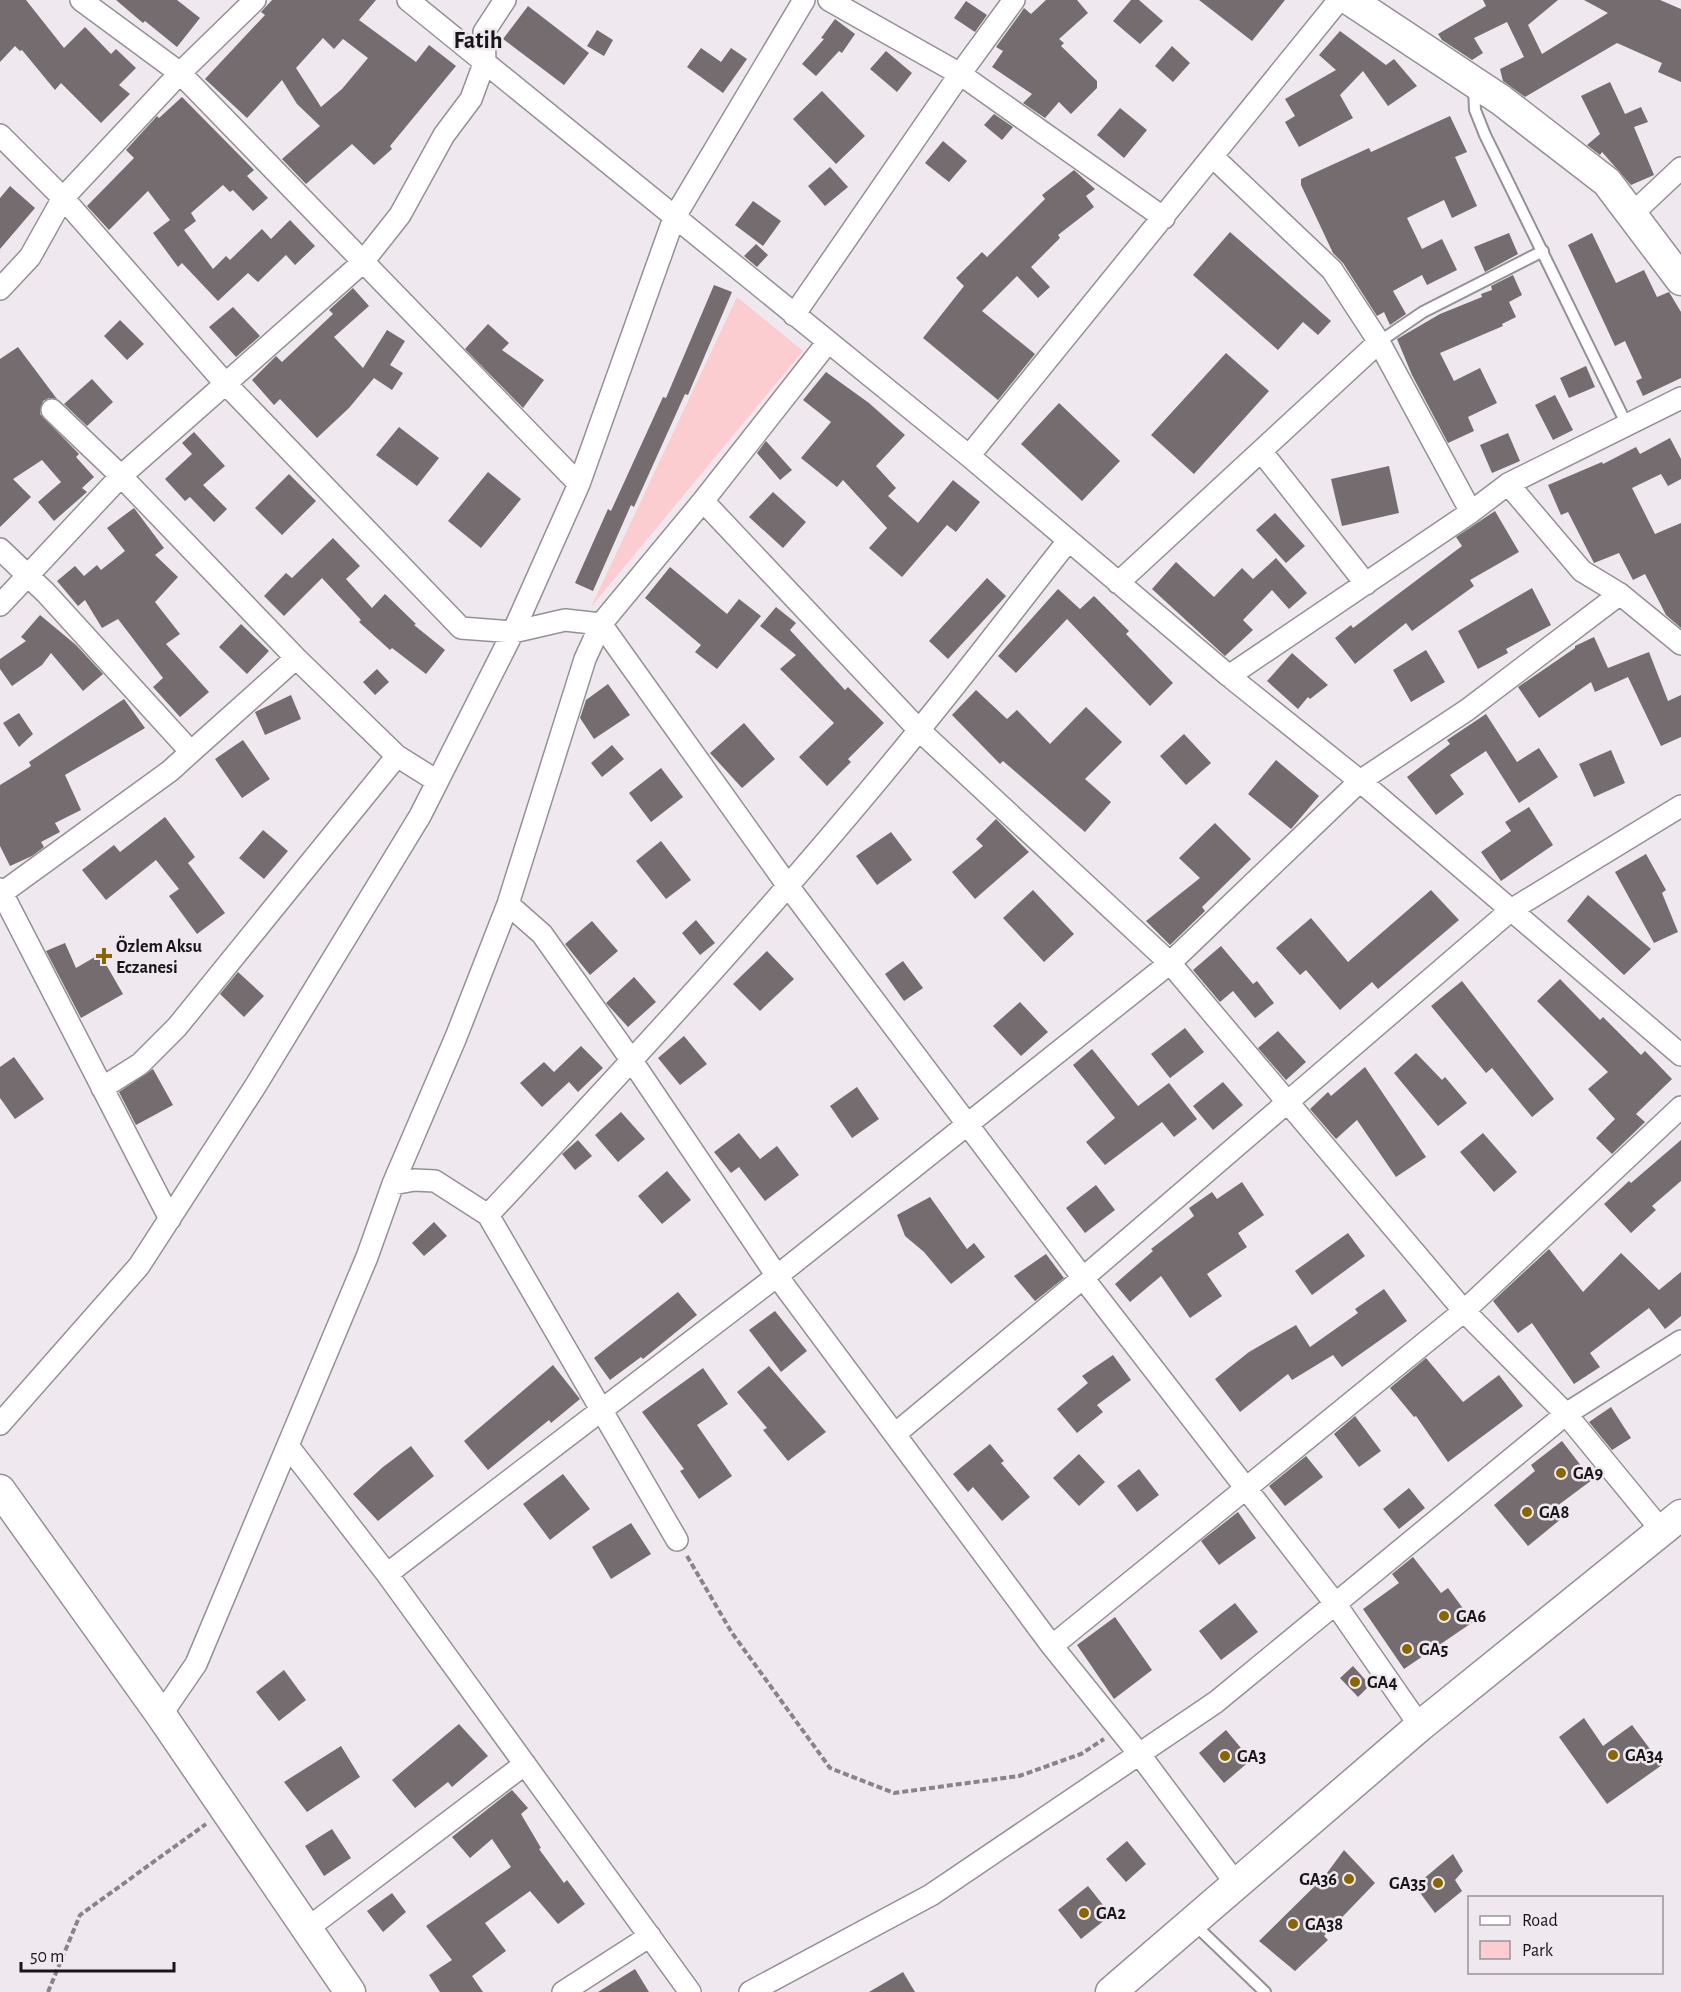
<svg xmlns="http://www.w3.org/2000/svg" width="1681" height="1992" font-family="'Alegreya Sans',sans-serif">
	<rect width="100%" height="100%" fill="#efe8ef"/>
	<!-- green -->
	<path fill="#fbcdd1" d="M737 297 803 351 591 607Z"/>
	<!-- building -->
	<path fill="#746c6f" fill-rule="evenodd" d="M0 0H26L64 48 85 27 111 54 116 49 136 68 119 85 130 94 101 123 61 83 55 90 22 50 20 51 15 46 0 62Z
		M116 0H177L200 18 177 47 145 21 143 23Z
		M272 0H376L359 20 416 62 429 45 456 66 390 146 392 149 374 165 352 144 306 184 282 159 320 126 297 104 282 80 247 118 205 79 265 15 261 12ZM323 38 334 49 343 39 368 58 342 89 321 107 296 68Z
		M1046 0H1077L1088 13 1059 39 1064 43 1061 46 1097 81V88L1071 114 1059 102 1045 118 1023 103 1032 94 992 67 1003 51 996 47 1020 14 1024 8 1031 14Z
		M1131 0H1139L1163 21 1140 44 1113 21Z
		M1199 0H1285L1252 41Z
		M1483 0H1558L1528 25 1542 54 1608 13 1584 0H1660L1681 9V82L1658 72 1662 63 1617 43 1525 97 1503 81 1500 69 1524 57 1507 22 1474 38 1483 53 1472 60 1442 40 1438 34 1486 6Z
		M966 1 987 15 975 32 954 18Z
		M528 6 589 53 564 85 503 39Z
		M835 19 855 34 842 53 839 51 816 76 802 64 824 39 821 38Z
		M597 30 613 40 604 56 587 46Z
		M1340 31 1386 65 1394 59 1417 86 1388 106 1363 71 1340 95 1353 118 1299 147 1285 122 1295 116 1285 99 1336 70 1319 55Z
		M1172 46 1190 63 1173 82 1155 66Z
		M701 48 721 62 731 48 747 59 723 93 687 67Z
		M886 51 912 73 897 92 870 69Z
		M1610 82 1625 114 1641 107 1648 122 1634 127 1654 175 1631 185 1602 152 1600 155 1587 145 1600 134 1581 96Z
		M822 91 865 136 836 164 793 119Z
		M182 97 254 170 247 176 268 198 253 211 233 190 230 192 223 185 191 213 196 221 184 230 213 269 226 256 230 260 262 229 271 239 290 220 315 246 295 265 286 255 258 282 248 273 218 301 182 263 178 267 153 233 170 220 148 191 109 230 87 206 134 158 126 150 157 116 159 118Z
		M1120 108 1147 130 1124 158 1097 135Z
		M994 114 1013 127 1002 140 984 125Z
		M1450 116 1467 152 1455 157 1477 206 1452 218 1444 200 1407 218 1422 249 1442 239 1457 270 1427 285 1422 275 1393 291 1406 314 1390 325 1384 312 1377 316 1343 263 1333 253 1301 185V179L1369 148 1371 152Z
		M943 141 967 161 949 182 925 163Z
		M830 167 848 187 825 206 808 186Z
		M1074 170 1095 189 1086 196 1094 207 1058 235 1060 238 1031 267 1050 287 1038 298 1017 276 982 311 1035 354 998 400 923 338 964 286 956 278 982 252 987 257 1045 199 1042 195Z
		M10 186 35 208 0 249V198Z
		M753 201 781 221 763 246 735 225Z
		M1230 232 1331 321 1318 335 1303 322 1278 350 1193 275Z
		M1509 233 1518 254 1485 272 1474 247Z
		M1592 233 1616 283 1644 270 1657 297 1669 292 1681 312V378L1643 396 1636 381 1642 378 1625 341 1615 346 1568 245Z
		M756 244 768 255 757 267 744 256Z
		M1513 275 1522 295 1509 302 1516 317 1502 324 1503 326 1440 353 1454 381 1480 368 1497 403 1468 417 1474 431 1448 443 1412 375 1397 339 1440 314 1482 297 1481 294 1492 290 1491 286Z
		M714 285 732 292 688 395 685 394 634 507 631 505 593 591 575 583 608 509 611 511 663 397 666 398Z
		M353 288 369 306 334 337 363 368 387 330 405 341 390 365 403 373 392 390 374 378 349 408 317 438 280 399 274 405 252 380 276 356 282 362 333 314 329 310Z
		M233 307 260 336 236 357 209 327Z
		M120 320 144 344 127 360 104 336Z
		M488 324 509 343 502 350 544 380 523 408 465 349Z
		M18 347 57 399 49 398 43 401 40 414 79 454 76 457 94 477 82 488 87 492 54 521 38 502 61 482 42 460 13 479 31 497 0 527V359Z
		M1226 353 1269 391 1194 474 1151 435Z
		M1586 366 1595 387 1569 398 1560 378Z
		M826 372 869 403 905 435 876 466 896 488 888 496 918 523 953 480 980 502 956 532 947 525 902 577 869 548 887 528 843 480 837 487 801 458 831 422 803 400Z
		M92 379 113 402 87 426 64 404Z
		M1555 395 1573 430 1553 440 1535 405Z
		M1059 403 1120 461 1082 501 1021 444Z
		M399 427 439 458 417 486 376 455Z
		M194 432 225 466 203 485 227 509 214 522 190 497 185 501 165 479 192 454 182 443Z
		M1508 433 1520 461 1492 473 1480 445Z
		M1670 438 1681 459V479L1668 486 1661 474 1632 488 1655 534 1681 523V628L1666 615 1645 574 1633 580 1619 553 1594 563 1568 512 1561 515 1548 485 1602 462 1603 464 1636 447 1640 454Z
		M766 441 792 470 780 480 757 453Z
		M1389 466 1399 513 1342 526 1331 479Z
		M488 472 521 499 481 548 448 521Z
		M289 474 316 501 282 535 255 508Z
		M773 492 806 522 783 548 749 517Z
		M134 508 164 548 155 555 178 577 155 602 180 634 166 644 209 692 180 717 153 687 163 678 118 619 102 628 85 600 78 606 57 581 75 566 84 576 97 565 101 570 125 551 107 528Z
		M1495 511 1519 552 1470 580 1474 586 1412 631 1406 623 1355 664 1335 638 1351 625 1353 628 1462 546 1456 537Z
		M1275 513 1305 546 1286 563 1256 530Z
		M333 538 360 566 346 579 372 608 385 594 416 624 414 625 445 650 426 674 392 648 390 650 359 622 361 620 322 578 284 616 264 596 286 573 292 578Z
		M1276 558 1307 593 1289 609 1272 590 1243 620 1253 630 1225 656 1152 589 1176 562 1214 597 1242 568 1253 579Z
		M670 567 727 614 739 599 761 616 717 669 695 652 701 645 645 598Z
		M987 578 1006 596 948 659 929 641Z
		M1532 588 1551 625 1506 649 1508 653 1478 669 1458 631Z
		M1058 589 1080 609 1094 596 1129 631 1126 634 1173 683 1150 706 1067 619 1016 673 998 656Z
		M776 607 796 623 790 630 845 690 848 687 884 723 848 759 851 762 827 786 799 757 834 723 780 669 796 655 760 626Z
		M40 615 76 645 103 674 83 691 51 653 42 665 12 686 0 669V659L26 641 21 637Z
		M241 624 269 651 247 674 219 647Z
		M1594 637 1608 668 1649 652 1668 701 1681 695V737L1661 746 1628 677 1595 692 1591 682 1539 718 1518 687 1575 648V646Z
		M1426 650 1445 682 1411 702 1393 670Z
		M1292 653 1328 685 1310 699 1308 697 1298 709 1267 681Z
		M377 669 389 682 375 695 363 682Z
		M608 684 630 715 594 739 580 718 586 700Z
		M976 690 1007 719 1017 710 1050 744 1086 707 1122 742 1085 779 1111 802 1085 832 1003 761 1000 764 952 715Z
		M291 695 301 719 265 735 255 712Z
		M124 699 145 728 65 775 81 810 55 823 60 832 41 842 44 847 32 856 10 866 0 846V785L31 766 29 762Z
		M19 713 33 734 19 747 3 723Z
		M1486 714 1517 762 1539 748 1558 777 1519 803 1486 751 1450 775 1464 794 1436 815 1407 777 1450 744 1447 740Z
		M744 723 775 759 742 788 710 753Z
		M1184 734 1211 763 1186 785 1160 756Z
		M243 740 270 779 242 798 215 759Z
		M612 745 624 759 602 777 591 763Z
		M1611 750 1625 783 1594 797 1579 764Z
		M1276 760 1319 796 1291 829 1248 794Z
		M661 768 683 797 651 822 629 793Z
		M1529 807 1553 845 1501 881 1481 852 1511 831 1505 822Z
		M165 817 195 857 188 863 225 913 197 934 169 896 179 889 156 860 106 900 82 870 114 845 120 852Z
		M996 819 1029 852 975 899 952 872 983 846 976 839Z
		M1215 823 1251 859 1202 907 1205 911 1170 945 1146 921 1200 878 1179 858Z
		M263 830 288 851 264 879 239 858Z
		M891 832 912 860 877 885 856 856Z
		M661 841 691 880 666 899 636 861Z
		M1646 854 1666 890 1662 893 1678 932 1654 943 1615 872Z
		M1033 890 1074 934 1044 962 1003 918Z
		M1431 890 1459 920 1378 989 1372 982 1340 1010 1306 970 1300 975 1276 948 1311 918 1348 962Z
		M1588 895 1651 949 1624 975 1567 921Z
		M696 920 715 943 700 955 682 933Z
		M592 921 618 951 590 975 565 944Z
		M65 943 76 968 100 954 123 994 81 1018 46 951Z
		M1221 946 1253 984 1257 981 1274 1003 1255 1018 1233 991 1220 1002 1193 970Z
		M767 951 794 979 760 1011 733 984Z
		M903 961 923 988 904 1001 885 974Z
		M238 972 264 996 244 1017 220 994Z
		M634 977 656 1002 628 1027 606 1003Z
		M1560 979 1600 1020 1603 1017 1641 1055 1645 1051 1672 1079 1636 1114 1645 1122 1612 1154 1596 1138 1615 1119 1588 1089 1608 1072 1537 1001Z
		M1462 981 1554 1099 1532 1117 1492 1068 1486 1073 1431 1006Z
		M1020 1002 1048 1032 1021 1056 993 1026Z
		M1185 1028 1204 1052 1170 1078 1151 1054Z
		M1278 1031 1306 1062 1286 1080 1258 1048Z
		M684 1036 707 1064 680 1085 658 1058Z
		M581 1046 603 1068 578 1092 569 1082 542 1107 520 1083 544 1062 554 1072Z
		M1092 1049 1138 1106 1169 1083 1197 1119 1174 1137 1162 1122 1105 1165 1086 1142 1115 1118 1073 1065Z
		M1416 1053 1442 1080 1445 1077 1467 1103 1438 1126 1394 1073Z
		M14 1057 44 1099 15 1119 0 1098V1067Z
		M1365 1067 1426 1157 1396 1177 1357 1120 1336 1139 1310 1109 1328 1092 1331 1096Z
		M153 1069 173 1105 136 1125 119 1092Z
		M1223 1082 1243 1105 1213 1130 1193 1106Z
		M857 1087 879 1119 852 1138 830 1106Z
		M621 1112 645 1139 618 1162 595 1135Z
		M739 1133 760 1159 777 1146 799 1175 765 1201 739 1167 731 1173 714 1152Z
		M1483 1133 1517 1172 1494 1192 1460 1152Z
		M578 1140 592 1156 575 1170 562 1154Z
		M1681 1140V1181L1652 1206 1656 1210 1631 1233 1604 1204 1629 1181 1631 1183Z
		M667 1171 691 1200 662 1224 638 1196Z
		M1242 1182 1264 1215 1238 1233 1247 1247 1207 1274 1222 1296 1190 1318 1161 1276 1130 1302 1115 1284 1153 1251 1151 1249 1194 1216 1189 1208 1212 1192 1217 1199Z
		M1096 1185 1115 1210 1085 1233 1066 1208Z
		M930 1197 967 1249 974 1243 985 1257 951 1284 924 1252 905 1236 897 1215Z
		M434 1222 447 1236 424 1256 412 1243Z
		M1348 1233 1365 1256 1312 1295 1295 1271Z
		M1549 1249 1583 1292 1621 1253 1659 1290 1681 1272V1316L1665 1329 1649 1308 1590 1353 1600 1367 1574 1384 1532 1323 1518 1333 1493 1301Z
		M1046 1254 1064 1278 1035 1301 1014 1276Z
		M1384 1289 1407 1321 1342 1367 1333 1355 1292 1380 1288 1374 1240 1412 1215 1379 1249 1352 1296 1325 1310 1347 1358 1313 1355 1309Z
		M678 1292 697 1315 643 1359 641 1357 610 1380 594 1358Z
		M775 1311 807 1351 781 1372 749 1330Z
		M1113 1355 1131 1380 1097 1405 1103 1412 1077 1433 1057 1409 1088 1383 1082 1376Z
		M1426 1358 1463 1402 1499 1375 1523 1406 1448 1462 1416 1416 1414 1417 1390 1388Z
		M553 1365 580 1399 551 1423 549 1420 488 1470 464 1441Z
		M769 1366 826 1432 788 1461 763 1430 767 1428 737 1392Z
		M703 1368 728 1404 697 1425 732 1476 699 1499 680 1471 684 1469 642 1412Z
		M1611 1407 1631 1438 1612 1450 1589 1422Z
		M1355 1416 1381 1451 1359 1467 1334 1434Z
		M1562 1441 1592 1480 1553 1509 1561 1519 1528 1546 1494 1505 1535 1471 1531 1465Z
		M990 1444 1004 1461 1001 1463 1030 1497 1002 1521 973 1487 968 1492 953 1474Z
		M411 1446 434 1476 378 1521 353 1494 383 1467Z
		M1079 1454 1105 1482 1079 1506 1053 1478Z
		M1306 1456 1323 1477 1285 1506 1269 1486Z
		M1139 1469 1159 1495 1137 1512 1117 1486Z
		M563 1474 590 1509 550 1540 523 1504Z
		M1409 1488 1425 1508 1399 1529 1383 1509Z
		M1238 1512 1256 1538 1219 1565 1201 1541Z
		M631 1523 651 1554 611 1579 592 1547Z
		M1413 1557 1441 1593 1448 1588 1473 1622 1404 1669 1363 1609 1399 1583 1392 1574Z
		M1235 1603 1258 1632 1221 1660 1199 1631Z
		M1115 1617 1152 1670 1114 1699 1077 1645Z
		M1353 1666 1370 1685 1358 1697 1340 1678Z
		M284 1670 306 1700 279 1721 256 1692Z
		M1584 1718 1603 1746 1632 1725 1662 1765 1607 1804 1559 1737Z
		M459 1724 488 1756 452 1787 448 1782 415 1808 392 1780Z
		M1226 1730 1251 1760 1224 1783 1199 1753Z
		M341 1746 360 1777 307 1812 284 1782Z
		M512 1790 528 1808 521 1814 541 1848 539 1849 564 1883 567 1880 585 1904 558 1924 530 1891 485 1923 506 1951 472 1976 483 1992H440L429 1975 452 1960 426 1926 511 1867 492 1839 470 1858 452 1837Z
		M332 1829 351 1858 324 1876 305 1846Z
		M1127 1841 1146 1864 1126 1882 1106 1859Z
		M1344 1850 1375 1883 1324 1936 1328 1940 1295 1971 1259 1941 1324 1877Z
		M1453 1854 1463 1871 1455 1880 1462 1891 1435 1913 1415 1886Z
		M1088 1886 1111 1915 1081 1939 1058 1910Z
		M392 1893 406 1912 383 1932 367 1911Z
		M635 1969 649 1992H598Z
		M903 1972 915 1992H869Z"/>
	<g fill="none" stroke-linecap="round" stroke-linejoin="round">
		<defs>
			<path id="lane" d="M1474 88 1475 110 1485 135 1627 425
				M1379 342 1423 312 1543 251
				M1193 1923 1265 1992"/>
			<path id="street" d="M81 0 180 73 579 484
				M408 0 969 456 1229 676 1360 781 1681 1055
				M829 0 960 74 1164 218
				M0 135 63 198 224 382 461 628 513 632 565 620 601 624 788 886 1083 1278 1334 1602 1420 1726
				M1213 157 1332 270 1379 342 1471 512
				M1631 215 1681 168
				M0 289 30 257 63 198 180 73 255 0
				M794 315 960 74 1014 0
				M52 410 121 476 296 658 397 756 437 781
				M1261 451 1366 584
				M969 456 1339 0
				M1508 484 1582 571 1620 594 1681 644
				M703 501 919 730 1170 963 1464 1311 1566 1414 1662 1531
				M0 549 46 593 191 752 170 771 2 893
				M1118 583 1379 342
				M0 605 121 476 362 263 400 215 444 135 471 99 485 61 484 32 505 0
				M1229 676 1471 512 1508 484 1681 398
				M191 752 296 658
				M0 889 170 1219
				M508 904 542 934 632 1061 777 1276 1052 1646 1140 1755 1237 1885
				M102 1088 140 1064 177 1027 397 756
				M393 1184 414 1180 435 1181 488 1215 677 1540
				M488 1215C636 1057 783 898 919 730 970 668 1018 604 1068 541
				M0 1424 139 1266 256 1085 420 816 513 632 579 484 674 218 804 0
				M895 1434 1083 1278 1511 910 1681 806
				M288 1446 387 1574 690 1992
				M387 1574 777 1276 1170 963 1360 781 1467 710 1620 594
				M1052 1646 1464 1311 1681 1107
				M161 1715 196 1664 367 1257 393 1184 456 1037 508 904 585 659 601 624 703 501 828 342
				M308 1928 525 1764
				M563 1992 650 1936
				M750 1992 931 1895 1216 1702 1566 1414 1681 1341"/>
			<path id="secondary" d="M1350 0 1501 100 1607 182 1681 280
				M0 1490 161 1715 350 1992
				M1111 1992 1420 1726 1681 1515"/>
		</defs>
		<!-- lane casing -->
		<use href="#lane" stroke="#969096" stroke-width="14"/>
		<!-- street casing -->
		<use href="#street" stroke="#969096" stroke-width="24"/>
		<!-- secondary casing -->
		<use href="#secondary" stroke="#969096" stroke-width="33"/>
		<!-- path -->
		<path stroke="#898489" stroke-width="4" stroke-dasharray="6 3" stroke-linecap="butt" d="M687 1556 732 1633 830 1768 894 1793 1019 1776 1081 1754 1104 1739
			M48 1992 80 1915 206 1824"/>
		<!-- lane -->
		<use href="#lane" stroke="#fff" stroke-width="10"/>
		<!-- street -->
		<use href="#street" stroke="#fff" stroke-width="21"/>
		<!-- secondary -->
		<use href="#secondary" stroke="#fff" stroke-width="30"/>
	</g>
	<!-- markers -->
	<g fill="#896604" stroke="#efe8ef" stroke-width="2">
		<path d="M101 947h6v6h6v6h-6v6h-6v-6h-6v-6h6z"/>
		<circle cx="1561" cy="1473" r="6"/>
		<circle cx="1527" cy="1512" r="6"/>
		<circle cx="1444" cy="1616" r="6"/>
		<circle cx="1407" cy="1649" r="6"/>
		<circle cx="1355" cy="1682" r="6"/>
		<circle cx="1613" cy="1755" r="6"/>
		<circle cx="1225" cy="1756" r="6"/>
		<circle cx="1349" cy="1879" r="6"/>
		<circle cx="1438" cy="1883" r="6"/>
		<circle cx="1084" cy="1913" r="6"/>
		<circle cx="1293" cy="1924" r="6"/>
	</g>
	<g text-anchor="middle" stroke-width="5" stroke-linejoin="round" paint-order="stroke">
		<!-- poi labels -->
		<g font-size="18" font-weight="bold" fill="#171517" stroke="#efe8ef" text-anchor="start">
			<text x="116" y="952">Özlem Aksu<tspan x="116" dy="21">Eczanesi</tspan></text>
			<text x="1573" y="1479">GA9</text>
			<text x="1539" y="1518">GA8</text>
			<text x="1456" y="1622">GA6</text>
			<text x="1419" y="1655">GA5</text>
			<text x="1367" y="1688">GA4</text>
			<text x="1625" y="1761">GA34</text>
			<text x="1237" y="1762">GA3</text>
			<text x="1337" y="1885" text-anchor="end">GA36</text>
			<text x="1426" y="1889" text-anchor="end">GA35</text>
			<text x="1096" y="1919">GA2</text>
			<text x="1305" y="1930">GA38</text>
		</g>
		<!-- district labels -->
		<g font-size="24" font-weight="bold" fill="#171517" stroke="#efe8ef">
			<text x="478" y="48">Fatih</text>
		</g>
	</g>
	<!-- legend -->
	<rect x="1468" y="1896" width="195" height="78" fill="#efe8ef" stroke="#999499" stroke-width="1.5"/>
	<rect x="1480" y="1916" width="30" height="9" fill="#ffffff" stroke="#999499" stroke-width="1.5"/>
	<text x="1522" y="1926" font-size="18" fill="#171517">Road</text>
	<rect x="1480" y="1941" width="30" height="18" fill="#fbcdd1" stroke="#999499" stroke-width="1.5"/>
	<text x="1522" y="1956" font-size="18" fill="#171517">Park</text>
	<!-- scale -->
	<path d="M21 1962v9h153v-9" fill="none" stroke="#171517" stroke-width="3"/>
	<text x="30" y="1962" font-size="18" fill="#171517" stroke="#efe8ef" stroke-width="4.5" paint-order="stroke">50 m</text>
</svg>
